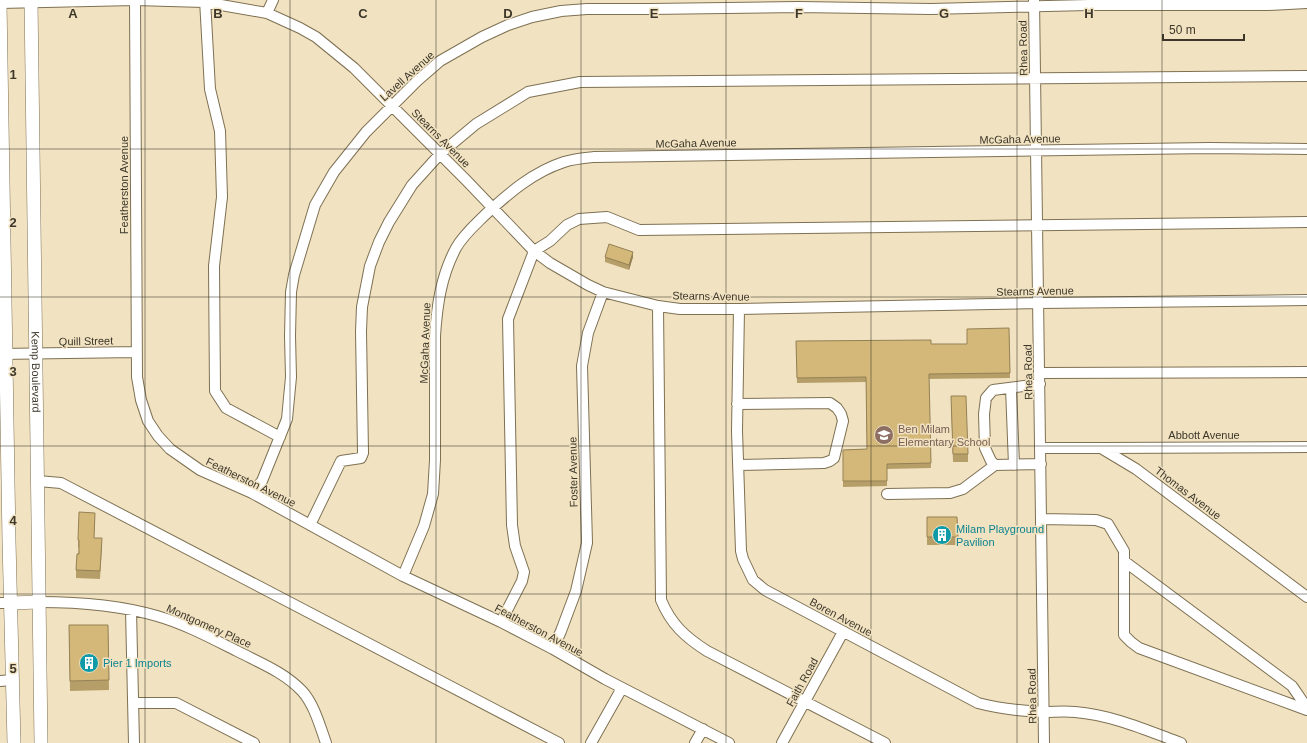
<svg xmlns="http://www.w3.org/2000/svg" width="1307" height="743" font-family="Helvetica,sans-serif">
	<rect width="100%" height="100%" fill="#f1e2c1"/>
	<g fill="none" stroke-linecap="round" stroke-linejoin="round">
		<defs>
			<path id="minor" d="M135 0 137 377 141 400 148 421 158 436 170 449 200 470 252 493 403 576 501 622 553 649 605 679 729 743
				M205 0 210 89 220 131 222 197 214 266 215 391 226 408 280 437
				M1034 0C1038 248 1040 495 1044 743
				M0 3 135 0 204 2 267 13 300 28 316 37 354 68 466 180 534 251 550 263 588 285 603 292 658 306 680 309H739L1038 303 1307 300
				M267 13 273 0
				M658 306 661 600C671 624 685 637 707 651L885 743
				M739 309 737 431 741 551 743 559 753 580 765 590 978 703C1000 709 1021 711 1044 712 1054 712 1065 711 1075 712 1112 715 1146 730 1181 743
				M0 354 136 352
				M1040 373 1307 372
				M1040 384 993 390 986 398 984 414 985 448 991 461 995 465 1041 464
				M1011 388 1014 465
				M737 404 830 403 837 408 841 414 843 421 834 458 830 461 824 463 738 465
				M1041 448H1101L1136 469 1307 597
				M1101 448 1307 447
				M38 481 61 483 559 743
				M252 493 262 481 287 419 291 377 290 336 291 292 294 275 315 205 334 172 366 132 417 81 440 61 482 37 508 25 532 17 561 11 587 9H650L799 7 931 9 1089 5H1268L1307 3
				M887 494 950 493 963 489 995 465
				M1042 519 1096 520 1108 524 1124 551V635L1131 642 1139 648 1307 710
				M310 525 341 461 361 458 363 453 361 331 362 307 370 266 379 242 389 222 412 185 440 154 476 124 528 92 580 82 1307 76
				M1124 561 1292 686 1307 708
				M403 576 424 526 433 494 435 460V336C437 305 441 276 456 248 463 235 475 225 486 214 509 193 533 172 564 162 573 159 584 158 594 157L1210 148 1307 149
				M39 602C79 602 119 605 157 616 185 624 211 638 237 651 260 663 284 672 302 691 314 704 320 726 326 743
				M0 603H11
				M131 610 134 743
				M501 622 522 581 524 572 515 546 512 525 508 319 534 251 550 241 567 225 579 219 607 217 639 230 1307 222
				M553 649 561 631 576 591 587 543 582 366 588 333 603 292
				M0 681 13 680
				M133 703H176L254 743
				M591 743 622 688
				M695 743 703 729
				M782 743 843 632"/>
			<g id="major">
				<path id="s1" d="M31 0 41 743"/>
				<path d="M0 2 9 541 14 743"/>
				<path d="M11 603 39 602"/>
			</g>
		</defs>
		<!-- minor casing -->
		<use href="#minor" stroke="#7e7153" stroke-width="12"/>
		<!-- major casing -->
		<use href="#major" stroke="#7e7153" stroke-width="14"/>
		<!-- minor -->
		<use href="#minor" stroke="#fff" stroke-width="10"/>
		<!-- major -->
		<use href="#major" stroke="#fff" stroke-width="13"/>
	</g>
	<!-- wall -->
	<path fill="#b69e68" d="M605 257H633L629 270 605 262Z
		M1009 328 1010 378 929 379 931 468 887 469V486L843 487V450L867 449 866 382 797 383 796 341 931 344H967Z
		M951 404 968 454V462H953Z
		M927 517H957L958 545H927Z
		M95 521 94 538 102 546 100 579 76 578V570L79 548H78V540Z
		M69 625H108L109 690 70 691Z"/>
	<!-- shaded-wall -->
	<path fill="#948155" d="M633 252V257L629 270V265Z"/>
	<!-- building -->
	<path fill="#d4b879" stroke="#948155" d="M609 244 633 252 629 265 605 257Z
		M1009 328 1010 373 929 374 931 463 887 464V481H843V450L867 449 866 377 797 378 796 341 931 340V344H967V329Z
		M951 396H966L968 454H953Z
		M79 512 95 513 94 538H102L100 571 76 570 77 554H79V540H78Z
		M927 517H957L958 537H927Z
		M69 625H108L109 680 70 681Z"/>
	<!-- grid -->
	<path fill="none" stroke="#3d372a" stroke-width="1" stroke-opacity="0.55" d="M145 0V743M290 0V743M436 0V743M581 0V743M726 0V743M871 0V743M1017 0V743M1162 0V743M0 149H1307M0 297H1307M0 446H1307M0 594H1307"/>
	<!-- icons -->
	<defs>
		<symbol id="school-disc" viewBox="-11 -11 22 22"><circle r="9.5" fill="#8d6e63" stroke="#f1e2c1"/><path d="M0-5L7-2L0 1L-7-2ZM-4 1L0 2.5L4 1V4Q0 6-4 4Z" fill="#fff"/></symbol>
		<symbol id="building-disc" viewBox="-11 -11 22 22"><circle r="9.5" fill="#0f9aa8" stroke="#f1e2c1"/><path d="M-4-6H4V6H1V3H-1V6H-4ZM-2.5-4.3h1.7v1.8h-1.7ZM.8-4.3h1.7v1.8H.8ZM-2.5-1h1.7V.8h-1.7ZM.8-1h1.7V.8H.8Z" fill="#fff"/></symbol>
	</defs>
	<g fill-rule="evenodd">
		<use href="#school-disc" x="873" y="424" width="22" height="22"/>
		<use href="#building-disc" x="931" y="524" width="22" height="22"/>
		<use href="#building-disc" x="78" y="652" width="22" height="22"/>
	</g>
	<g text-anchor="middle" stroke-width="3" stroke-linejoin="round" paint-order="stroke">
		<!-- street labels -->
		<g font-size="11" fill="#3d372a" stroke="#f1e2c1">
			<text transform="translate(1023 48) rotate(-91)" y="4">Rhea Road</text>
			<text transform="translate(407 76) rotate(-42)" y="4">Lavell Avenue</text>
			<text transform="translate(441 138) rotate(45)" y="4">Stearns Avenue</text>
			<text transform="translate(1020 139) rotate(-1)" y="4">McGaha Avenue</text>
			<text transform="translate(696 143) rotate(-1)" y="4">McGaha Avenue</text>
			<text transform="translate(124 185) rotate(-90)" y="4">Featherston Avenue</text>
			<text transform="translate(1035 291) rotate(-1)" y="4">Stearns Avenue</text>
			<text transform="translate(711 296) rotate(1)" y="4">Stearns Avenue</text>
			<text transform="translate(86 341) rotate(-1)" y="4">Quill Street</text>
			<text transform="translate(425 343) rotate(-88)" y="4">McGaha Avenue</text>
			<text dy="4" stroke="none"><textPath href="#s1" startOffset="372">Kemp Boulevard</textPath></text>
			<text transform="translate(1028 372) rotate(-91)" y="4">Rhea Road</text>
			<text x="1204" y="439">Abbott Avenue</text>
			<text transform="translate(573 472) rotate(-91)" y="4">Foster Avenue</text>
			<text transform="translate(251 482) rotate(26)" y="4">Featherston Avenue</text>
			<text transform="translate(1188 493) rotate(37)" y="4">Thomas Avenue</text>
			<text transform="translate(841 617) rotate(28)" y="4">Boren Avenue</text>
			<text transform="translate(209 626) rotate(24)" y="4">Montgomery Place</text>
			<text transform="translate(539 630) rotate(28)" y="4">Featherston Avenue</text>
			<text transform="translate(802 682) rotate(-61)" y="4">Faith Road</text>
			<text transform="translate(1032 696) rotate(-91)" y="4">Rhea Road</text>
		</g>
		<!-- education labels -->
		<g font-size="11" fill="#785e54" stroke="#f1e2c1" text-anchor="start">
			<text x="898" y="433">Ben Milam<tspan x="898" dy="13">Elementary School</tspan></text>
		</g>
		<!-- culture labels -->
		<g font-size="11" fill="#0d838f" stroke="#f1e2c1" text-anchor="start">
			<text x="956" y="533">Milam Playground<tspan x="956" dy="13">Pavilion</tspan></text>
			<text x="103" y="667">Pier 1 Imports</text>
		</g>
	</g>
	<g font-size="13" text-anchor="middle" font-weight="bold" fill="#3d372a" stroke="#f1e2c1" stroke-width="3" stroke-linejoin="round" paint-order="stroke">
		<text x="73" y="18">A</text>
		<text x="218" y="18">B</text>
		<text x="363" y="18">C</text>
		<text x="508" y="18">D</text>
		<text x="654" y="18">E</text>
		<text x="799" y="18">F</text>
		<text x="944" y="18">G</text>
		<text x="1089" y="18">H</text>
		<text x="13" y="79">1</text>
		<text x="13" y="227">2</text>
		<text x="13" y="376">3</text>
		<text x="13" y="525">4</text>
		<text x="13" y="673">5</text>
	</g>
	<!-- scale -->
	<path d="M1163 34v6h81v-6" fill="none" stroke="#3d372a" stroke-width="2"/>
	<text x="1169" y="34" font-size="12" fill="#3d372a" stroke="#f1e2c1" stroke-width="3" paint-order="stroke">50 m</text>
</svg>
